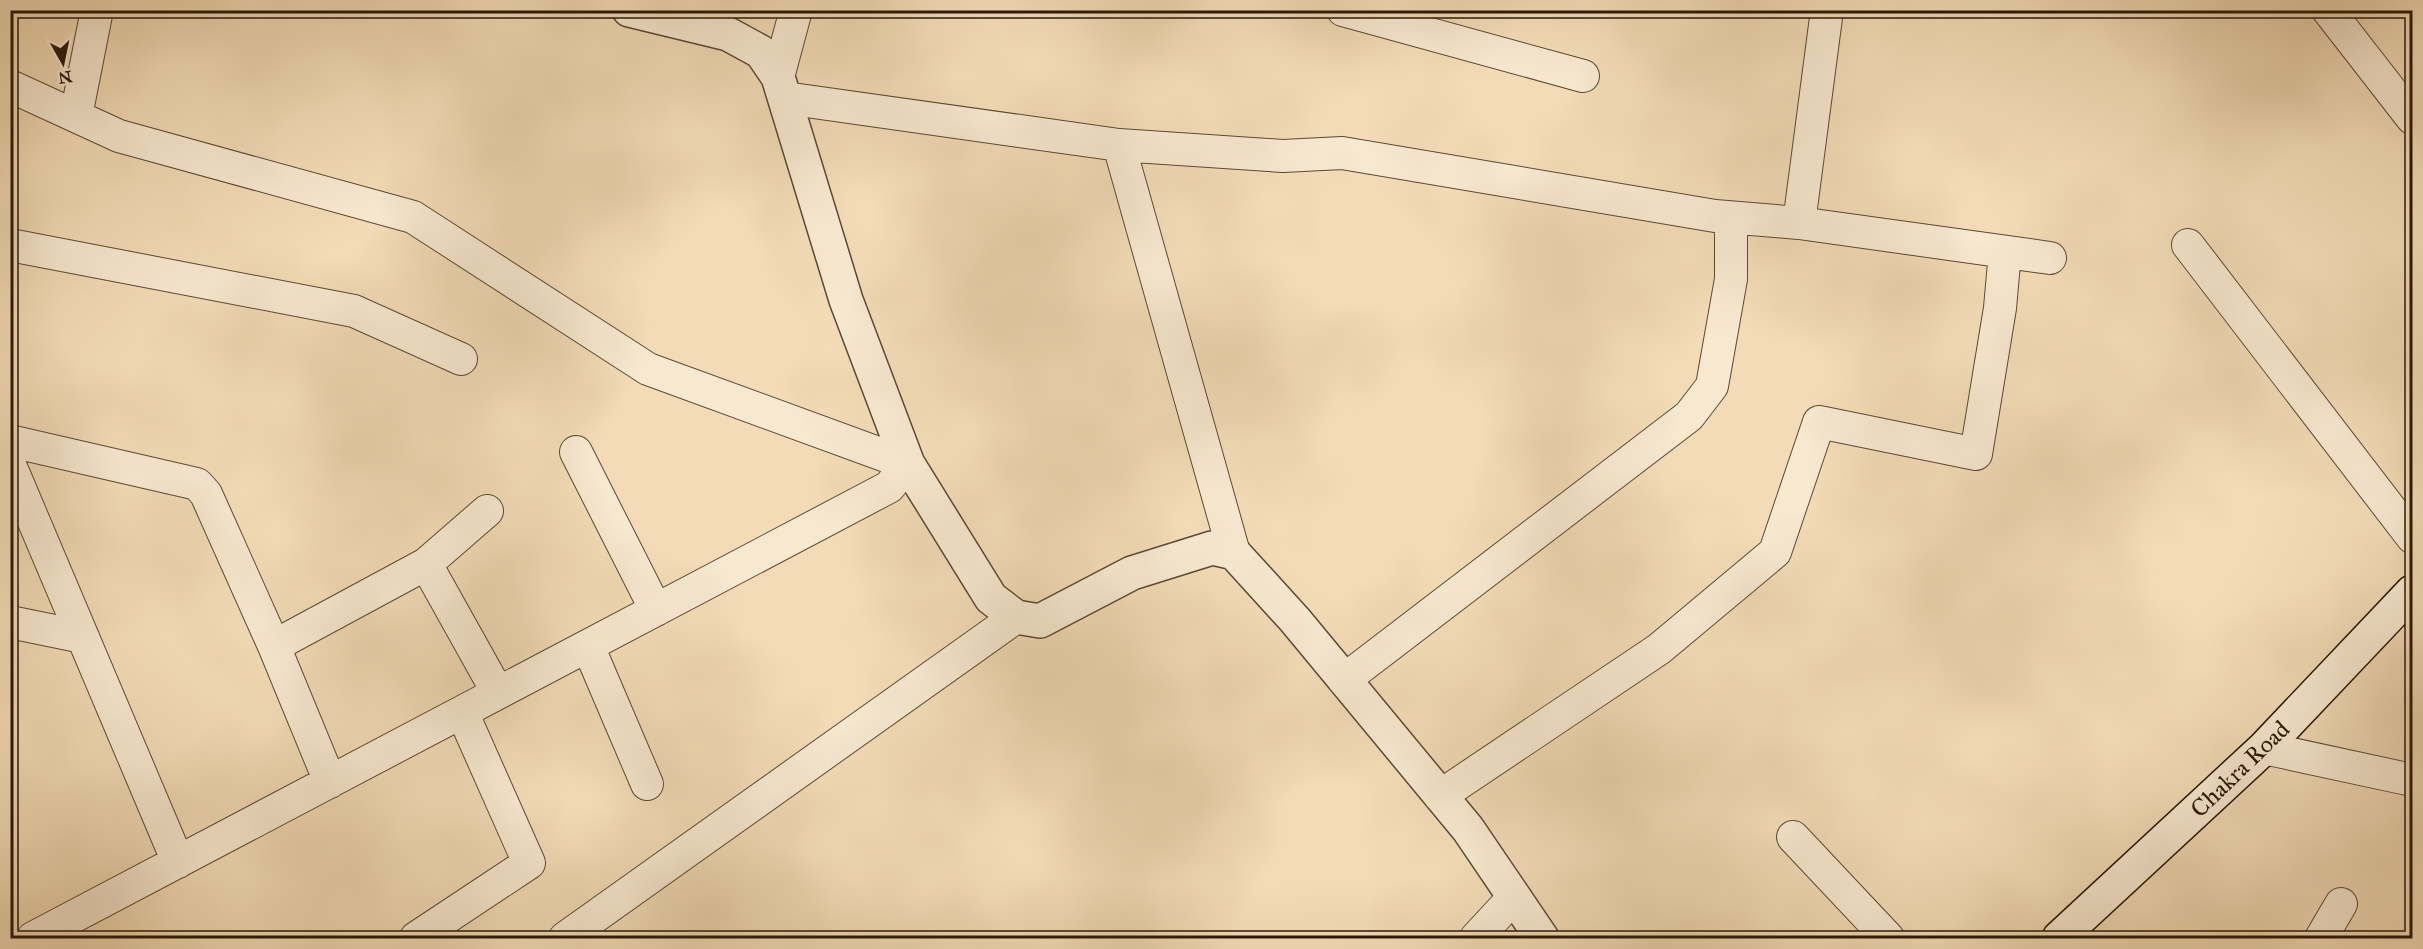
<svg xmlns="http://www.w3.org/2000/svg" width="2423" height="949" font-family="'IM FELL Great Primer',serif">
	<rect width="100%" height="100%" fill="#f2dbb6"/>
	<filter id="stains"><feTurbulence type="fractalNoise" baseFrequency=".00333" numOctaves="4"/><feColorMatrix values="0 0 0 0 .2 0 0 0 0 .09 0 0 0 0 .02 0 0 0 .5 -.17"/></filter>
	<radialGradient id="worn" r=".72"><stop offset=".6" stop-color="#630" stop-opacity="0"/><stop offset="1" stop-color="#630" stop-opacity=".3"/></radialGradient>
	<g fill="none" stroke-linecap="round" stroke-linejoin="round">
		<defs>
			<path id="minor" d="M1343 10 1583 76
				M2328 10 2412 118
				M778 77 796 10
				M10 86 119 136 413 217 648 369 908 464 889 487 33 938
				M785 98 1119 145 1234 553
				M76 116 97 10
				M1119 145 1283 156 1342 153 1715 216 1799 223 2050 258
				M1799 223 1827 10
				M10 245 354 311 461 359
				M2188 245 2412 537
				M10 441 197 484 206 494 274 646 330 782
				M576 452 656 610
				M10 465 178 862
				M426 564 498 693
				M10 622 83 637
				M274 646 426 564 487 511
				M588 646 647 784
				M1344 680 1689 416 1712 386 1731 279V218
				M2264 748 2412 780
				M1440 796 1659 649 1775 552 1819 422 1976 454 2000 308 2005 252
				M1793 837 1888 938
				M416 938 529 863 462 712
				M565 938 1016 617
				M1476 938 1514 897
				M2321 938 2341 904"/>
			<path id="tertiary" d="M629 10 728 34 761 52 778 77 846 300 908 464 991 598 1016 617 1040 621 1132 573 1212 548 1234 553 1295 620 1468 829 1542 938"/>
			<path id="secondary" d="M2059 938 2264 748 2412 592"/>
		</defs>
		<!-- minor casing -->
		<use href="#minor" stroke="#5b4934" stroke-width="34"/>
		<!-- tertiary casing -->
		<use href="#tertiary" stroke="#5b4934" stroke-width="36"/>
		<!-- secondary casing -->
		<use href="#secondary" stroke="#291808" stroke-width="36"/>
		<!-- minor -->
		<use href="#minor" stroke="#f7e8d0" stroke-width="32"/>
		<!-- tertiary -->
		<use href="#tertiary" stroke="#f7e8d0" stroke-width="33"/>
		<!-- secondary -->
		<use href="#secondary" stroke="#f7e8d0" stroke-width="33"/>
	</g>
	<g text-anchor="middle" stroke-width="4.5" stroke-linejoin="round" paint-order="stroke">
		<!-- street labels -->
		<g font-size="24" fill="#291808" stroke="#f7e8d0">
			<text transform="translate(2240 769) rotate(-44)" y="8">Chakra Road</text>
		</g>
	</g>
	<!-- margin -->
	<rect width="2423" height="949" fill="none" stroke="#f2dbb6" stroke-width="36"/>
	<rect x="12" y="12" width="2399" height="925" fill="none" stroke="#291808" stroke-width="3"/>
	<rect x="18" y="18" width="2387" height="913" fill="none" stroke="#291808" stroke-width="1.5"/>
	<!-- north arrow -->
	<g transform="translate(63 63) rotate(171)" stroke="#f7e8d0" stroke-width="4.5" paint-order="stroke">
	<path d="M0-4.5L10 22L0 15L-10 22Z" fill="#291808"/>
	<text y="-9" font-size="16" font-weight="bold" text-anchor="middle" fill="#291808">N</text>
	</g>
	<rect width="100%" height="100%" filter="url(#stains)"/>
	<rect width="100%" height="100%" fill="url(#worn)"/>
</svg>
